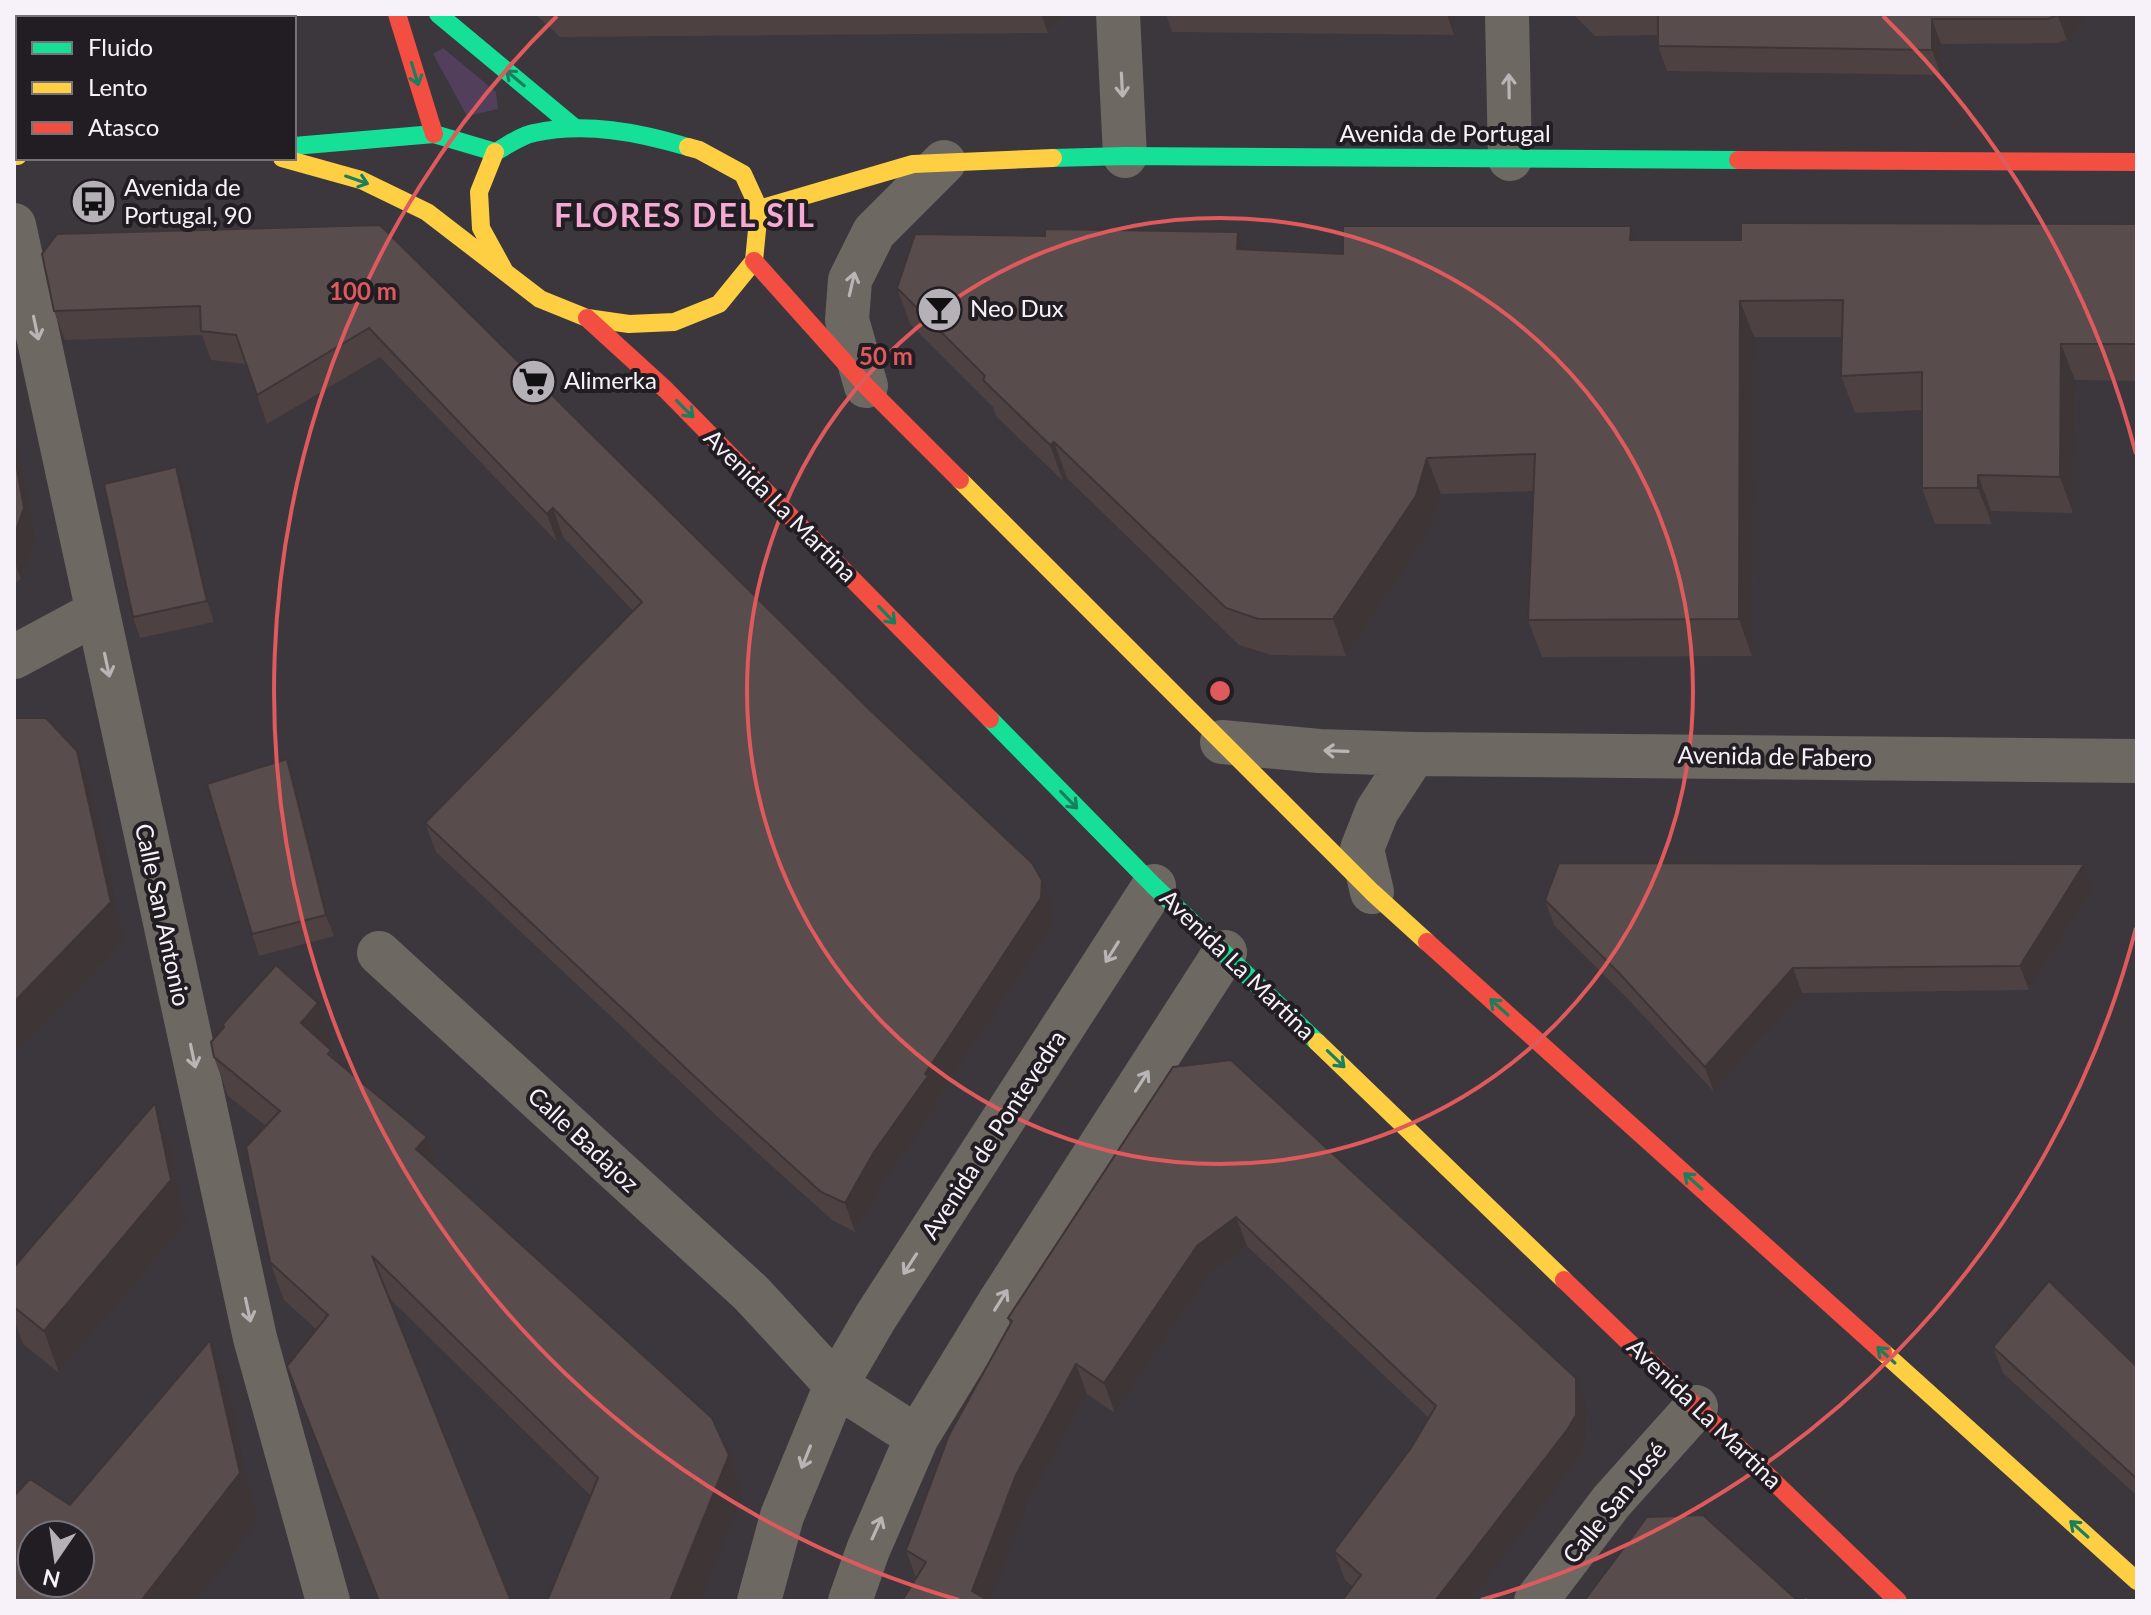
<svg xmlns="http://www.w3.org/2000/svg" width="2151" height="1615" font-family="Lato,sans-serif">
	<rect width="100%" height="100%" fill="#3b373d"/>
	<!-- green -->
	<path fill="#523f5b" d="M443 48 496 92 498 109 467 116 433 54Z"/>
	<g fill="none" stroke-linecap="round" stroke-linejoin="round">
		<!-- street -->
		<path stroke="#6d6862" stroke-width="44" d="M1118 14 1125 156
			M1507 14 1510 159
			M14 225 255 1338 328 1601
			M866 386 847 320 850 280 874 232 944 162
			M14 657 96 613
			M1222 742 1319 751 1414 754 2137 761
			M1372 892 1362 849 1377 811 1414 754
			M379 953 751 1293 836 1385 917 1437
			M759 1601 782 1516 836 1385 875 1318 1154 886
			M850 1601 868 1550 917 1437 999 1303 1225 952
			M1536 1601 1611 1502 1696 1407"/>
		<!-- fast -->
		<path stroke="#16e098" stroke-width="18" d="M438 14 575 128
			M294 146 434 134 495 152C507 146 521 135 534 133 586 122 638 132 688 147
			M1053 158 1125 156 1738 160
			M990 719 1154 886 1317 1042"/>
		<!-- slow -->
		<path stroke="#ffcf43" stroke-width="18" d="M495 152 479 192 481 228 504 270
			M14 156H18
			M282 158 361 180 427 212 540 299 587 318 629 324 674 322 719 304 754 261 759 209 743 174 699 150 688 147
			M759 209 913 164 1053 158
			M960 480 1372 892 1427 942
			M1317 1042 1564 1280
			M1883 1352 2137 1581"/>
		<!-- jam -->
		<path stroke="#f24e42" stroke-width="18" d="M397 14 434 134
			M1738 160 2137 162
			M754 261 866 386 960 480
			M587 318 666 390 990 719
			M1427 942 1883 1352
			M1564 1280 1898 1601"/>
	</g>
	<!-- wall -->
	<path fill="#4d4142" d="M14 14H277L276 18H18V75H14Z
		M535 14H1064V17L1048 33 560 37Z
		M1166 14H1454V35L1172 32Z
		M1573 14H2086L2082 24 2067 40 2057 43 1941 44V75L1667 71 1658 46V35L1595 36Z
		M2137 224V381L2075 380 2073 513 1991 511 1992 524H1935L1922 488V410L1855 413 1841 376 1842 337H1754L1752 656 1542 657 1528 620 1533 491 1441 494 1429 532 1346 656 1271 655 1239 645 1067 478 1063 481 996 416 993 407 910 324 897 288 1045 236 1238 232 1244 249 1343 254 1636 240H1741Z
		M380 225 1053 909 1052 927 937 1101 938 1105 885 1181 855 1232 832 1220 720 1119 436 852 425 823 633 611 563 537 557 542 380 357 267 424 246 364 211 360 202 335 65 340 54 311Z
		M14 423 36 539 21 579 14 583Z
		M184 489 214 622 140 638 133 617Z
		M287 759 295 781 334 936 259 956 252 934Z
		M2084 864 2093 888 2029 990 1802 993 1714 1092 1628 999 1554 925 1545 900Z
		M224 1027 332 1041 327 1047 334 1059 427 1137 439 1169 729 1455 743 1493 591 1496 388 1297 511 1601H378L287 1366 316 1329 284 1300 270 1262 266 1126 228 1096 214 1057Z
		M1173 1067 1587 1408 1586 1444 1578 1459 1353 1587 1345 1580 1334 1551 1411 1448 1429 1418 1247 1246 1208 1276 1115 1413 1087 1394 1027 1505 916 1578 906 1550 1010 1324 1008 1318Z
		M155 1103 170 1145 187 1222 59 1373 23 1344 14 1320V1267Z
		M1993 1347 2137 1367V1496L2003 1373Z"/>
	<!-- shaded-wall -->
	<path fill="#3e3536" d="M14 14H18L19 18H18V66L14 55Z
		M259 14H277L276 18H261Z
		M1041 14H1064V17L1048 33Z
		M1447 14H1454V35Z
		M2060 14H2086L2082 24 2067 40 2058 16Z
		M1932 19 1941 44V75L1932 50Z
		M1631 226 1644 263 1630 240Z
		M1238 232 1251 268 1237 249Z
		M1740 301 1754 337 1752 656 1739 619Z
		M2061 344 2075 380 2073 513 2060 477Z
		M14 423 36 539 21 579 14 560Z
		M1054 442 1067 478 1063 481 1050 445Z
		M1427 458 1441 494 1429 532 1346 656 1333 619Z
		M176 467 184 489 214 622 207 601Z
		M1978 475 1991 511 1992 524 1978 488Z
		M553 508 563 537 557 542 547 514Z
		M77 751 91 788 124 940 14 1054V1002Z
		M287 759 295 781 334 936 326 915Z
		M2084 864 2093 888 2029 990 2020 966Z
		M1042 880 1053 909 1052 927 937 1101 938 1105 885 1181 855 1232 845 1203 874 1152 925 1074Z
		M1793 968 1802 993 1714 1092 1705 1067Z
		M318 1003 332 1041 315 1061 301 1023Z
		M155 1103 170 1145 187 1222 59 1373 44 1331Z
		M427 1137 441 1176 416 1149Z
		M1236 1217 1247 1246 1208 1276 1115 1413 1104 1383 1197 1246Z
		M210 1340 227 1388 257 1521 196 1601H141Z
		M1076 1364 1087 1394 1027 1505 990 1601 972 1591 1016 1475Z
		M1576 1378 1587 1408 1586 1444 1578 1459 1469 1601H1435Z
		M729 1455 743 1493 700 1601H670Z"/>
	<!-- building -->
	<path fill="#594c4d" stroke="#3e3536" stroke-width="2" fill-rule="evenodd" d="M1658 14H2060L2048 19H1932V50L1658 46Z
		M1741 223 2137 224V344H2061L2060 477 1978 475V488H1922V372L1841 376 1843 300 1740 301 1739 619 1528 620 1535 454 1427 458 1416 496 1333 619H1258L1226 608 1054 442 1050 445 983 380 985 376 897 288 915 234 1045 236V229L1238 232 1237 249 1343 254V226H1631L1630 240H1741Z
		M380 225 871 711 1032 863 1042 880 1041 898 925 1074 928 1076 874 1152 845 1203 821 1192 709 1090 425 823 642 602 553 508 547 514 369 328 257 395 236 335 201 331 200 306 54 311 42 254 57 234Z
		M14 452 24 508 14 536Z
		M176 467 207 601 133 617 104 484Z
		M14 718H46L77 751 111 902 14 1002Z
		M287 759 326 915 252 934 207 784Z
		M1559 863 2084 864 2020 966 1793 968 1705 1067 1620 974 1545 900Z
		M276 965 318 1003 301 1023 331 1050 328 1054 427 1137 416 1149 712 1418 729 1455 670 1601H547L598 1478 372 1256 511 1601H379L287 1366 328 1315 270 1262 246 1147 280 1111 214 1057 211 1042 224 1027 223 1024Z
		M1231 1060 1576 1378V1415L1567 1430 1435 1601H1342L1361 1575 1334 1551 1411 1448 1436 1406 1236 1217 1197 1246 1104 1383 1076 1364 1016 1475 972 1591 989 1601H902L926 1562 906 1550 949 1435 1012 1321 1008 1318 1173 1067Z
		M155 1103 171 1180 44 1331 14 1307V1267Z
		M2049 1281 2137 1367V1479L1993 1347Z
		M210 1340 240 1473 141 1601H14V1496L30 1479 70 1505ZM32 1535H80V1583H32Z
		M1703 1515 1798 1601H1584L1647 1517Z
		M1806 1596 1811 1601H1801Z"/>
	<!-- one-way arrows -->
	<defs><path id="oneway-shaft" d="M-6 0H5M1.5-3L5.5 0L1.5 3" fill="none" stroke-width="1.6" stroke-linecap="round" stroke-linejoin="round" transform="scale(2)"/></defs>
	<g stroke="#1c7e5e">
		<use href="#oneway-shaft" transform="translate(415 74) rotate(73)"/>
		<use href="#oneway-shaft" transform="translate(515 78) rotate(-140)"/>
		<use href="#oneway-shaft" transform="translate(357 180) rotate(19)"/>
		<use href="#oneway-shaft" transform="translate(685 409) rotate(45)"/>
		<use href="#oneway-shaft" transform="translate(887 615) rotate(46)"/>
		<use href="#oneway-shaft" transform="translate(1069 800) rotate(46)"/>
		<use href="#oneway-shaft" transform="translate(1499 1007) rotate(-138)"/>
		<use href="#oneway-shaft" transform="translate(1336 1059) rotate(44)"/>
		<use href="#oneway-shaft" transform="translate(1693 1181) rotate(-138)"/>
		<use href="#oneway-shaft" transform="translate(1886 1355) rotate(-138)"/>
		<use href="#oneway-shaft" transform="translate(2079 1529) rotate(-138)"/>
	</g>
	<g stroke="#b9b4b5">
		<use href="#oneway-shaft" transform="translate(1122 85) rotate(87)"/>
		<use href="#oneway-shaft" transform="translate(1509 86) rotate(-91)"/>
		<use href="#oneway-shaft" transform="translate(852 284) rotate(-77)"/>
		<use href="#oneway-shaft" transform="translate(36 328) rotate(78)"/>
		<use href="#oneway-shaft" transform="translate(107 665) rotate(78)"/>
		<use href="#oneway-shaft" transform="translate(1336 751) rotate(-178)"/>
		<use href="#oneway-shaft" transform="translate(1112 952) rotate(122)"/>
		<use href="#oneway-shaft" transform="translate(193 1056) rotate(78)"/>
		<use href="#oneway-shaft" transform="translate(1142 1081) rotate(-57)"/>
		<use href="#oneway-shaft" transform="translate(910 1264) rotate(123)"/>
		<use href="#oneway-shaft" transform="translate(1001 1300) rotate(-58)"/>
		<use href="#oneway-shaft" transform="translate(248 1310) rotate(78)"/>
		<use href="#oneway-shaft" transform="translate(806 1457) rotate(112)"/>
		<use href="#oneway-shaft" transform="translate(877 1528) rotate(-66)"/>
	</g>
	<!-- distance rings -->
	<g fill="none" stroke="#de5a5c" stroke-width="4">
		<circle cx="1220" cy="691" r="473"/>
		<path d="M2136 928A946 946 0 0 1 1481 1600M959 1600A946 946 0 0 1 557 16M1883 16A946 946 0 0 1 2136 454"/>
	</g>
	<!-- icons -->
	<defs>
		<symbol id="bus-disc" viewBox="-11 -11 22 22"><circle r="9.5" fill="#b5b1b7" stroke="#211d23"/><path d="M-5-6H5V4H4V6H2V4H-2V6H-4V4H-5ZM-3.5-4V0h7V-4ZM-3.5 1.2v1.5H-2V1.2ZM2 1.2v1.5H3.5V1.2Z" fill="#111"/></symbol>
		<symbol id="bar-disc" viewBox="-11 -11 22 22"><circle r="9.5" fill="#b5b1b7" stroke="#211d23"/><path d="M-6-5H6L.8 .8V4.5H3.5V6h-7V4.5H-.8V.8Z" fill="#111"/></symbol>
		<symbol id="supermarket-disc" viewBox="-11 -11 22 22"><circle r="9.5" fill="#b5b1b7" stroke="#211d23"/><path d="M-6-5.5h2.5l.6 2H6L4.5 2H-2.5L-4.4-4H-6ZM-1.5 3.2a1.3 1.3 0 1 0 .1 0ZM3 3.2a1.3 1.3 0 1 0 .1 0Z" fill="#111"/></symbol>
	</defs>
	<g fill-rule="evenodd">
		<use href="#bus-disc" x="68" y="176" width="51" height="51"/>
		<use href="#bar-disc" x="914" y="284" width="51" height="51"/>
		<use href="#supermarket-disc" x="508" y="356" width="51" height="51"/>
	</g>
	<g text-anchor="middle" stroke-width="8" stroke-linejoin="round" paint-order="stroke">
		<!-- street labels -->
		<g font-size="24" fill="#f7f2f9" stroke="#211d23">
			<text x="1445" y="142">Avenida de Portugal</text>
			<text transform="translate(780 506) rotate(45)" y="8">Avenida La Martina</text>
			<text transform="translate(1775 757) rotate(1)" y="8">Avenida de Fabero</text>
			<text transform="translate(162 915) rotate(78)" y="8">Calle San Antonio</text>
			<text transform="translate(1237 965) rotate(44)" y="8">Avenida La Martina</text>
			<text transform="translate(994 1135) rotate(-57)" y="8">Avenida de Pontevedra</text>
			<text transform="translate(583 1140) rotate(43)" y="8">Calle Badajoz</text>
			<text transform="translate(1704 1414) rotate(44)" y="8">Avenida La Martina</text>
			<text transform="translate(1615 1503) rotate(-51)" y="8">Calle San José</text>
		</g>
		<!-- poi labels -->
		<g font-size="24" fill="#f7f2f9" stroke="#211d23" text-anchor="start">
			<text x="124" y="196">Avenida de<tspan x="124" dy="28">Portugal, 90</tspan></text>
			<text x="970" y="317">Neo Dux</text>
			<text x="564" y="389">Alimerka</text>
		</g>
		<!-- district labels -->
		<g font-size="32" font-weight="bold" letter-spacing="2" fill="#f4aad2" stroke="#211d23">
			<text x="685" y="227">FLORES DEL SIL</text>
		</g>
	</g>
	<circle cx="1220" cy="691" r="12" fill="#de5a5c" stroke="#211d23" stroke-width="4"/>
	<g font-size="24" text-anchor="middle" font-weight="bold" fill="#de5a5c" stroke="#211d23" stroke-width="8" stroke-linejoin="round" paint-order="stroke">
		<text x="363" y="300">100 m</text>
		<text x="886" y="365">50 m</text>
	</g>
	<!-- border -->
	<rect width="2151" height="1615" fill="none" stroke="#f7f2f9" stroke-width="32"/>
	<!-- legend -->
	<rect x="16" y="16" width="280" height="144" fill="#211d23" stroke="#777279" stroke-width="2"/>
	<rect x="32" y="42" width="40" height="12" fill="#16e098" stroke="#777279" stroke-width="2"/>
	<text x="88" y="56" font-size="24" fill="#f7f2f9">Fluido</text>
	<rect x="32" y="82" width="40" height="12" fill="#ffcf43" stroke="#777279" stroke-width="2"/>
	<text x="88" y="96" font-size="24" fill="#f7f2f9">Lento</text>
	<rect x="32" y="122" width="40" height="12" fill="#f24e42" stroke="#777279" stroke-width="2"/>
	<text x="88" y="136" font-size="24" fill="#f7f2f9">Atasco</text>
	<!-- north arrow -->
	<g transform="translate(56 1559) rotate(193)"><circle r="38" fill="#211d23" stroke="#777279" stroke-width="2"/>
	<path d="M0-6L14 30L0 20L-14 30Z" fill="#b5b1b7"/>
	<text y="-12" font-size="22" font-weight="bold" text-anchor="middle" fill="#f7f2f9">N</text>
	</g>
</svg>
